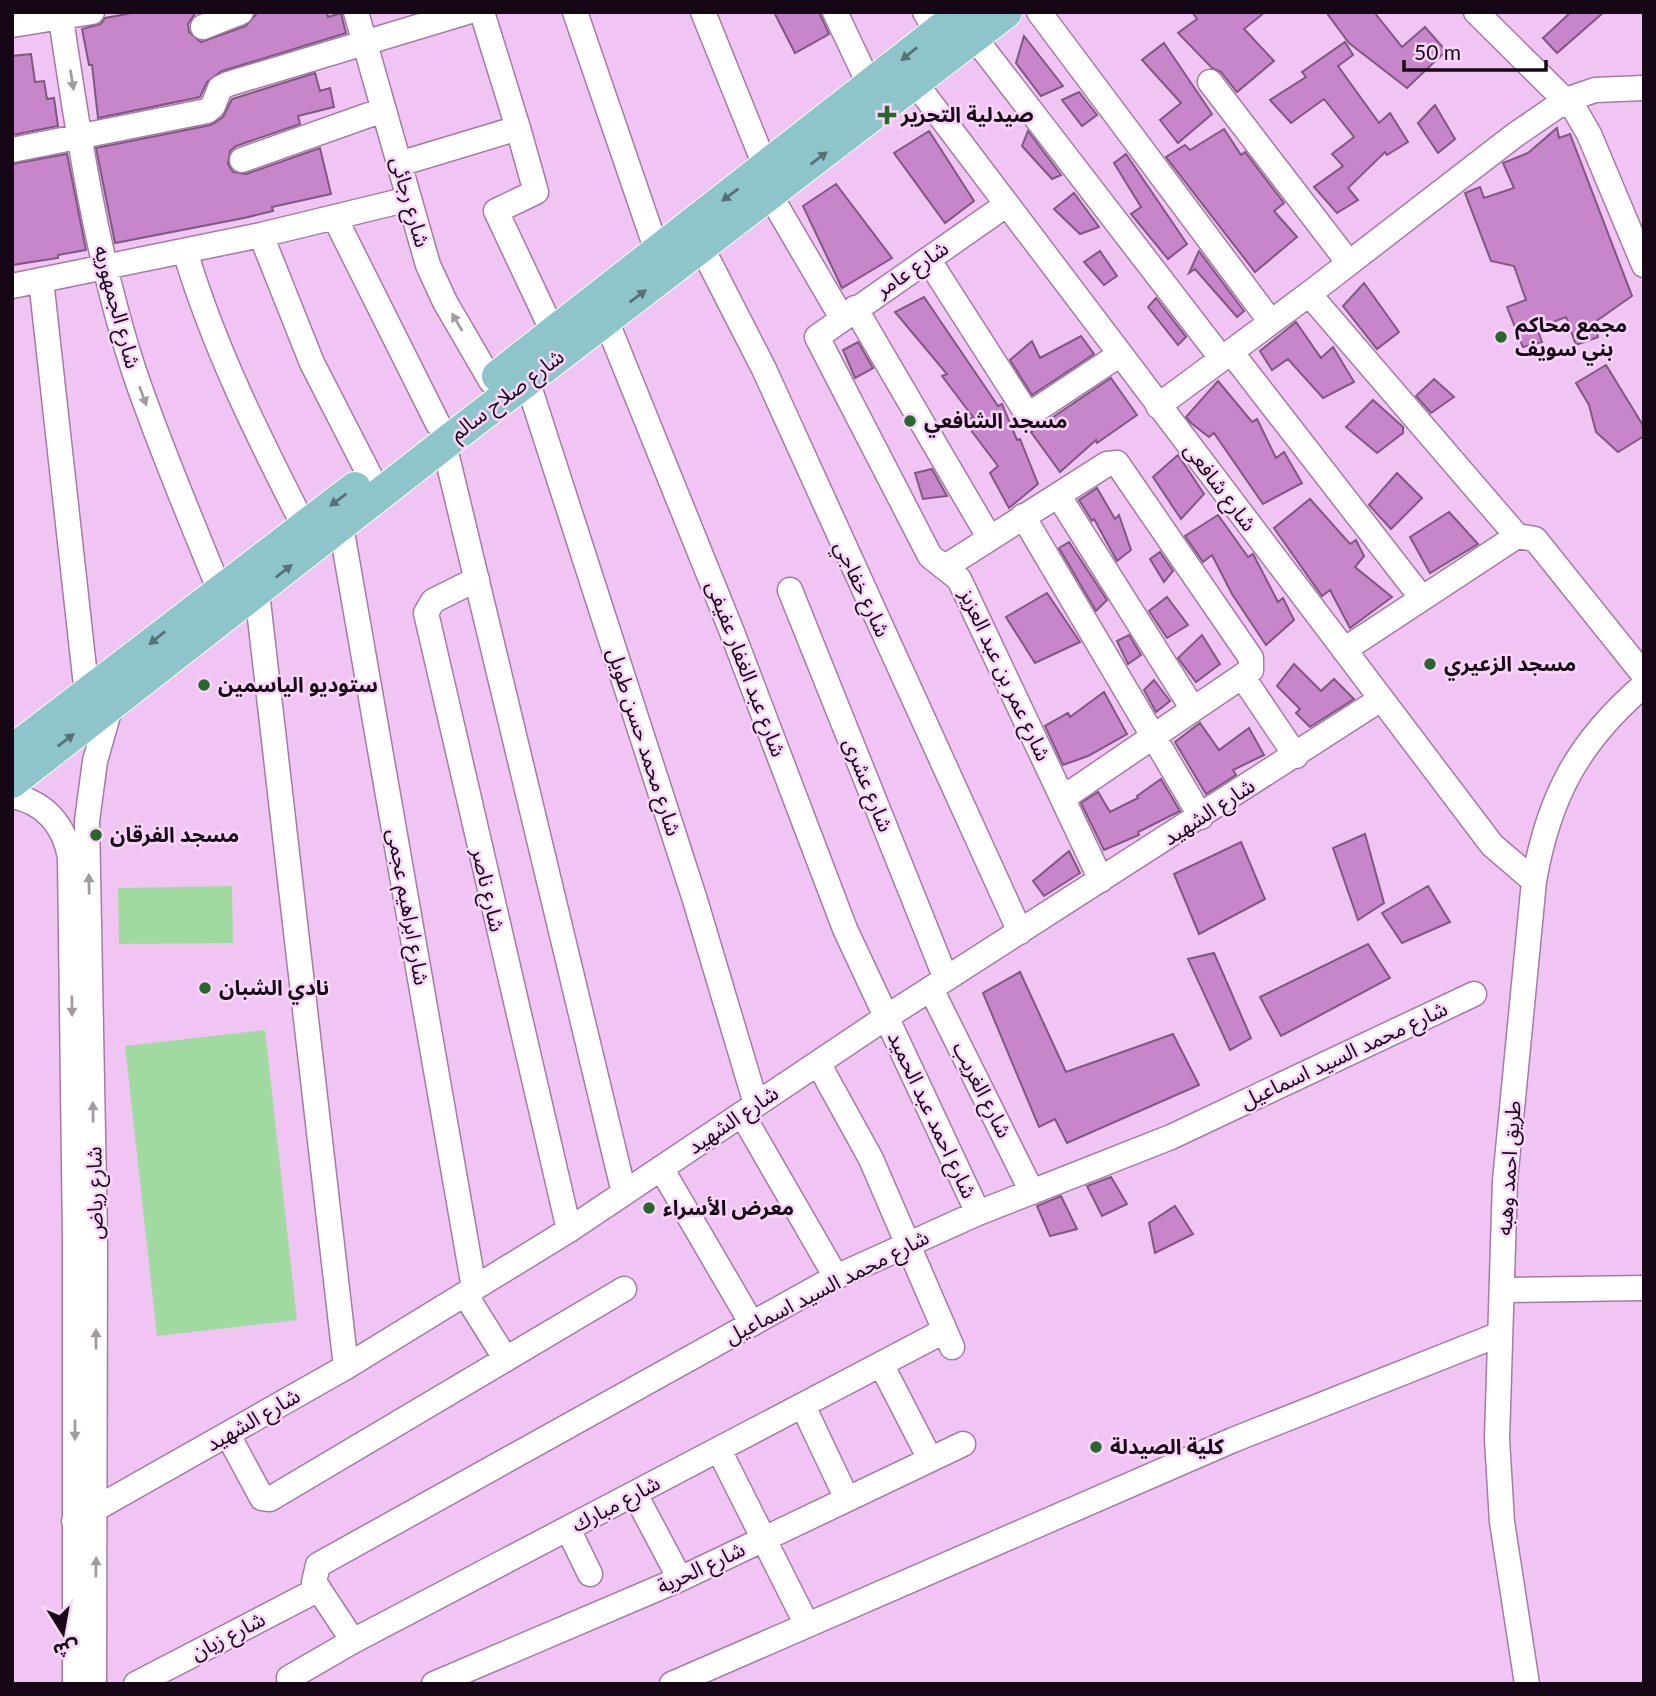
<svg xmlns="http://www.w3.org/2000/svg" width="1656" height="1696" font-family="Lato,'Noto Sans Arabic',sans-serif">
	<rect width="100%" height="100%" fill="#f1c5f3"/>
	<!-- green -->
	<path fill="#a0daa1" d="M232 886 233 943 119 944 118 888Z
		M265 1030 297 1320 157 1336 125 1046Z"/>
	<!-- building -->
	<path fill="#c785ca" stroke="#7f5881" stroke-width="2" d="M138 12H196L188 24 189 32 201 42 246 26 258 12H327L328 17 341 13 346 33 222 71 207 82 200 97 98 118 92 65H89L82 29 101 24 105 18Z
		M774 12H819L829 34 795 53Z
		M1192 12H1265L1244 29 1274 61 1237 92 1221 72 1212 68 1178 33 1197 19Z
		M1326 12H1374L1402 47 1425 27 1446 51 1407 88 1349 43Z
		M1571 12H1604L1557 53 1543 38Z
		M1024 36 1063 86 1041 96 1016 63Z
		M1345 42 1353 55 1338 66 1379 123 1390 113 1408 142 1387 155 1385 152 1348 188 1358 200 1337 213 1314 187 1343 166 1332 154 1354 137 1324 99 1291 123 1270 100 1306 77 1302 72Z
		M1164 43 1212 114 1178 143 1160 120 1181 103 1142 60Z
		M31 54 35 82 44 81 47 99 54 98 58 126 12 135V56Z
		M315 73 320 91 330 88 334 107 298 116 300 124 236 146 230 151 228 164 233 172 246 174 320 148 331 194 272 207 273 211 244 218 115 243 96 148 211 125 223 117 232 99Z
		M1079 92 1097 115 1082 126 1062 100Z
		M1435 105 1455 139 1438 153 1418 123Z
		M1557 128 1559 138 1570 134 1632 296 1595 322 1598 337 1576 345 1566 317 1537 328 1542 342 1523 347 1507 307 1526 300 1514 266 1491 261 1465 193 1480 187 1484 198 1514 188 1503 163 1528 153Z
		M1224 129 1241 155 1245 152 1284 203 1274 211 1297 237 1255 272 1166 157 1185 145 1190 150Z
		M929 131 974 201 945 223 894 153Z
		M1028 131 1061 175 1052 179 1022 146Z
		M67 154 86 250 58 255V258L12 265V164Z
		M1126 154 1187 244 1168 259 1131 214 1141 207 1114 163Z
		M836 184 892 258 842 288 803 206Z
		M1074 193 1099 227 1080 234 1054 209Z
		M1100 251 1117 276 1104 285 1084 262Z
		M1199 251 1244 311 1237 317 1195 269 1189 273Z
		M1364 283 1399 332 1377 349 1343 306Z
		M924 297 998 406 1002 404 1017 440 1020 439 1038 484 1009 508 990 473 998 466 964 421 973 417 942 376 947 374 895 312Z
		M1156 298 1186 337 1178 345 1148 307Z
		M1296 322 1321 358 1333 347 1354 382 1323 398 1288 359 1272 370 1260 351Z
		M1081 336 1094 354 1032 395 1010 360 1032 341 1040 358Z
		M858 342 873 368 855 378 843 350Z
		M1606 365 1644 427V436L1618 452 1596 432 1589 405 1576 383Z
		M1111 378 1137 415 1097 443 1096 440 1060 472 1031 432Z
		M1434 379 1454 397 1431 413 1416 396Z
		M1218 381 1252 422 1257 419 1276 458 1284 452 1302 483 1263 504 1214 433 1209 437 1191 423 1186 417Z
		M1373 400 1403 427V433L1377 453 1346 427Z
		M1178 455 1204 494 1181 519 1153 477Z
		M932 469 947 496 923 499 915 473Z
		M1397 473 1422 498 1391 529 1369 505Z
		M1097 488 1115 519 1119 515 1131 550 1117 561 1094 519 1092 521 1079 500Z
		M1310 499 1350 544 1356 540 1364 556 1355 567 1392 597 1350 628 1330 590 1322 596 1274 528Z
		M1449 512 1478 544 1430 573 1410 537Z
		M1218 515 1248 557 1253 554 1278 602 1283 598 1294 620 1266 645 1232 594 1212 555 1203 562 1185 536Z
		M1069 542 1107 600 1096 611 1059 548Z
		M1160 552 1173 571 1164 582 1150 559Z
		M1047 593 1080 642 1035 663 1006 617Z
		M1167 597 1188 625 1167 638 1149 611Z
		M1129 635 1141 655 1128 664 1117 641Z
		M1202 635 1220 664 1196 682 1178 658Z
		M1294 664 1321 691 1334 679 1354 699 1310 727 1296 713 1300 709 1277 686Z
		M1154 680 1170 701 1156 712 1144 690Z
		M1104 692 1127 734 1088 756 1063 765 1045 726 1068 713 1070 717Z
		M1200 723 1219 750 1249 728 1264 755 1233 770 1236 775 1206 794 1175 742Z
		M1161 779 1180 811 1138 832 1139 835 1104 850 1081 803 1098 792 1110 812 1138 798 1137 796Z
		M1365 834 1384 903 1358 920 1333 848Z
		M1241 842 1265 899 1199 934 1174 874Z
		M1069 851 1080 873 1044 896 1033 881Z
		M1428 886 1450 922 1402 943 1382 913Z
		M1368 944 1390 978 1281 1036 1260 997Z
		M1214 953 1251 1038 1230 1050 1188 959Z
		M1020 972 1066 1072 1173 1034 1199 1085 1067 1143 1055 1119 1039 1127 983 993Z
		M1111 1177 1127 1204 1102 1216 1087 1186Z
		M1061 1196 1077 1229 1050 1236 1037 1206Z
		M1175 1206 1193 1234 1155 1253 1149 1223Z"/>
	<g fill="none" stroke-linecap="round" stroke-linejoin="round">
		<defs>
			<path id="minor" d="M60 12C78 133 96 255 134 371 159 445 190 517 219 589
				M356 12 428 265 445 302 491 381
				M575 12 657 251
				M703 12 766 168
				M835 12 870 86
				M925 12 937 32
				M1039 12 1271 322
				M1476 12 1575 110 1589 134 1644 265
				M12 25 92 12
				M203 27 241 12
				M974 37 1222 359
				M1210 82 1349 263
				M916 84 1492 845 1534 881
				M518 128 536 192 496 211 553 332
				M12 150 207 111 213 106 220 88 228 84 467 12
				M242 160 383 110
				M399 164 518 128 482 12
				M770 195 842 318
				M1006 205 817 337 930 556 959 579 1101 880
				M335 218 438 424
				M261 235 312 363 370 476
				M702 248 764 369 1020 932
				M185 251C214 348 258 436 304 526
				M928 259 1026 412 1036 410 1119 355
				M41 280 87 695
				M12 286 261 235 409 199
				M1309 294 1517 536 1344 650
				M855 308 989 537
				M606 320 732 632 845 929 978 1213
				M1231 352 1421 597
				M527 380 695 900 756 1104
				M1158 406 1309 294 1515 135 1566 100 1595 90 1644 88
				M444 444 624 1193
				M1058 495 1193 709
				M1023 516 1201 817
				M341 526 474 1288
				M1517 536 1535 539 1644 675
				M945 567 1107 464 1117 463 1251 658V670L1063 798
				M477 579 433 601 426 613 569 1230
				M790 590 946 979
				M257 592 346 1367
				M1242 676 1296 756
				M12 796C45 802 65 826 70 858L75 1239V1684
				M931 989 1032 1192
				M818 1063 871 1159 952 1347
				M742 1114 836 1277
				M661 1168 752 1324
				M1502 1290 1644 1288
				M465 1294 505 1358
				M881 1364 930 1459
				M803 1406 847 1499
				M228 1435 262 1498 270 1499 624 1289
				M719 1450 807 1625
				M635 1494 680 1579
				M74 1521 346 1367 569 1230 885 1018 1381 699
				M568 1529 590 1574
				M353 1641 314 1582 318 1565 836 1277 978 1213 1171 1137 1474 994
				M289 1678 353 1641 944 1331
				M94 1684 95 1238 87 821 95 761 111 705
				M136 1684 319 1589
				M434 1684 680 1579 963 1444
				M672 1684 1233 1440 1500 1334
				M1527 1684 1502 1522 1497 1439 1505 1181 1534 881C1549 796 1578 742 1644 685"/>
			<path id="major" d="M498 376 963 12
				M12 751 355 488
				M12 782 444 444 1006 12"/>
		</defs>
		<!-- minor casing -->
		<use href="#minor" stroke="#a57ba6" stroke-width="27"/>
		<!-- major casing -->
		<use href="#major" stroke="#fff" stroke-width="34"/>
		<!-- minor -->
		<use href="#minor" stroke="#fff" stroke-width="24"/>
		<!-- major -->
		<use href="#major" stroke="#8ec5cb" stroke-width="32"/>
	</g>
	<!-- one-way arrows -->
	<defs><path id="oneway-solid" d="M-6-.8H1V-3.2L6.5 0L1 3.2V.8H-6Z" transform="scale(1.75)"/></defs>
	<g fill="#58707a">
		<use href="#oneway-solid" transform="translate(909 54) rotate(141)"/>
		<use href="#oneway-solid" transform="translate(819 158) rotate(-37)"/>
		<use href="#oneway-solid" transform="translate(730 195) rotate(143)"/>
		<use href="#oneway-solid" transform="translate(638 296) rotate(-37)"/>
		<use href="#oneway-solid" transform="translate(338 500) rotate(143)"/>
		<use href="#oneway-solid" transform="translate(284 571) rotate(-38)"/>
		<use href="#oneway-solid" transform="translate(157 638) rotate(141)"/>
		<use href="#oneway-solid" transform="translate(66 740) rotate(-38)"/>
	</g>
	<g fill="#a29ca2">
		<use href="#oneway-solid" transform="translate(72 80) rotate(81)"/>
		<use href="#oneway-solid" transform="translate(457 322) rotate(-120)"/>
		<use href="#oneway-solid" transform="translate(143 396) rotate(70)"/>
		<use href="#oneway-solid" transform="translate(89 884) rotate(-91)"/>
		<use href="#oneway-solid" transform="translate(72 1006) rotate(89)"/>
		<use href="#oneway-solid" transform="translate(93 1112) rotate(-91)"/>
		<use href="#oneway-solid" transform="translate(96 1339) rotate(-90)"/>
		<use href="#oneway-solid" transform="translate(75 1430) rotate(90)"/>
		<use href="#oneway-solid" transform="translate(96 1567) rotate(-89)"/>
	</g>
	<!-- markers -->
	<g fill="#28662e" stroke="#fad6fa" stroke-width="2.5">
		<path d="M883.5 104.5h7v7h7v7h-7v7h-7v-7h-7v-7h7z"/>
		<circle cx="1501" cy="337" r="7"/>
		<circle cx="910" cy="421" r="7"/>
		<circle cx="1430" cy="664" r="7"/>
		<circle cx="204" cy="685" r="7"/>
		<circle cx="96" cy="835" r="7"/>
		<circle cx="205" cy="988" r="7"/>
		<circle cx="649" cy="1208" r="7"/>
		<circle cx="1096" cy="1447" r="7"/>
	</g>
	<g text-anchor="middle" stroke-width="5" stroke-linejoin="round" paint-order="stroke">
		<!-- poi labels -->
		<g font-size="21" font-weight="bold" fill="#160716" stroke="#fad6fa" text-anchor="start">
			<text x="901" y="122">صيدلية التحرير</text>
			<text x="1515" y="332">مجمع محاكم<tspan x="1515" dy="24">بني سويف</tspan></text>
			<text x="924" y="428">مسجد الشافعي</text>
			<text x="1444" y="671">مسجد الزعيري</text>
			<text x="218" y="692">ستوديو الياسمين</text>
			<text x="110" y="842">مسجد الفرقان</text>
			<text x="219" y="995">نادي الشبان</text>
			<text x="663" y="1215">معرض الأسراء</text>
			<text x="1110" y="1454">كلية الصيدلة</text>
		</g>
		<!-- street labels -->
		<g font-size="21" fill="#160716" stroke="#fad6fa">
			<text transform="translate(410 202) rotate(74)" y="7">شارع رجائى</text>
			<text transform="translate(912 269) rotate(-34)" y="7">شارع عامر</text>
			<text transform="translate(117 307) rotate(75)" y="7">شارع الجمهوريه</text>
			<text transform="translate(507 395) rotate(-37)" y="7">شارع صلاح سالم</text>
			<text transform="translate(1220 487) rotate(53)" y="7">شارع شافعى</text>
			<text transform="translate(862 589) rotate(65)" y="7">شارع خفاجي</text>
			<text transform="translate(746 669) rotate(69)" y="7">شارع عبد الغفار عفيفى</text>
			<text transform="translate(1005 675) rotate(65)" y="7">شارع عمر بن عبد العزيز</text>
			<text transform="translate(644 742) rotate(72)" y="7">شارع محمد حسن طويل</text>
			<text transform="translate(868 785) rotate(68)" y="7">شارع عشرى</text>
			<text transform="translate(1209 812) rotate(-33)" y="7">شارع الشهيد</text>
			<text transform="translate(488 890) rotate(77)" y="7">شارع ناصر</text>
			<text transform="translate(408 907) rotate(80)" y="7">شارع ابراهيم عجمى</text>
			<text transform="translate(1344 1055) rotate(-25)" y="7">شارع محمد السيد اسماعيل</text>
			<text transform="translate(982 1090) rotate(63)" y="7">شارع الغريب</text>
			<text transform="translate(932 1115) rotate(65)" y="7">شارع احمد عبد الحميد</text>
			<text transform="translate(733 1120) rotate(-34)" y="7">شارع الشهيد</text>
			<text transform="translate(1509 1168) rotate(-86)" y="7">طريق احمد وهبه</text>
			<text transform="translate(95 1193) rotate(-91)" y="7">شارع رياض</text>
			<text transform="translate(827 1287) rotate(-27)" y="7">شارع محمد السيد اسماعيل</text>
			<text transform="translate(253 1420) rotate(-30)" y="7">شارع الشهيد</text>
			<text transform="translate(616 1504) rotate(-28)" y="7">شارع مبارك</text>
			<text transform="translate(701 1568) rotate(-25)" y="7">شارع الحرية</text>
			<text transform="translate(228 1636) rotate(-27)" y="7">شارع زيان</text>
		</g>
	</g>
	<!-- border -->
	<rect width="1656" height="1696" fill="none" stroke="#160716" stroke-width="28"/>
	<!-- north arrow -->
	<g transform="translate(63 1633) rotate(169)" stroke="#fad6fa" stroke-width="5" paint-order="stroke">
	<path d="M0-5L12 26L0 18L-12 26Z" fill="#160716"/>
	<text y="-10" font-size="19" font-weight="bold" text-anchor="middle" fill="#160716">ش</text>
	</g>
	<!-- scale -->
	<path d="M1404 60v10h142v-10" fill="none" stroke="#160716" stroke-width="3.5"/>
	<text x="1414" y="60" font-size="21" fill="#160716" stroke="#fad6fa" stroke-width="5" paint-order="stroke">50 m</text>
</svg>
